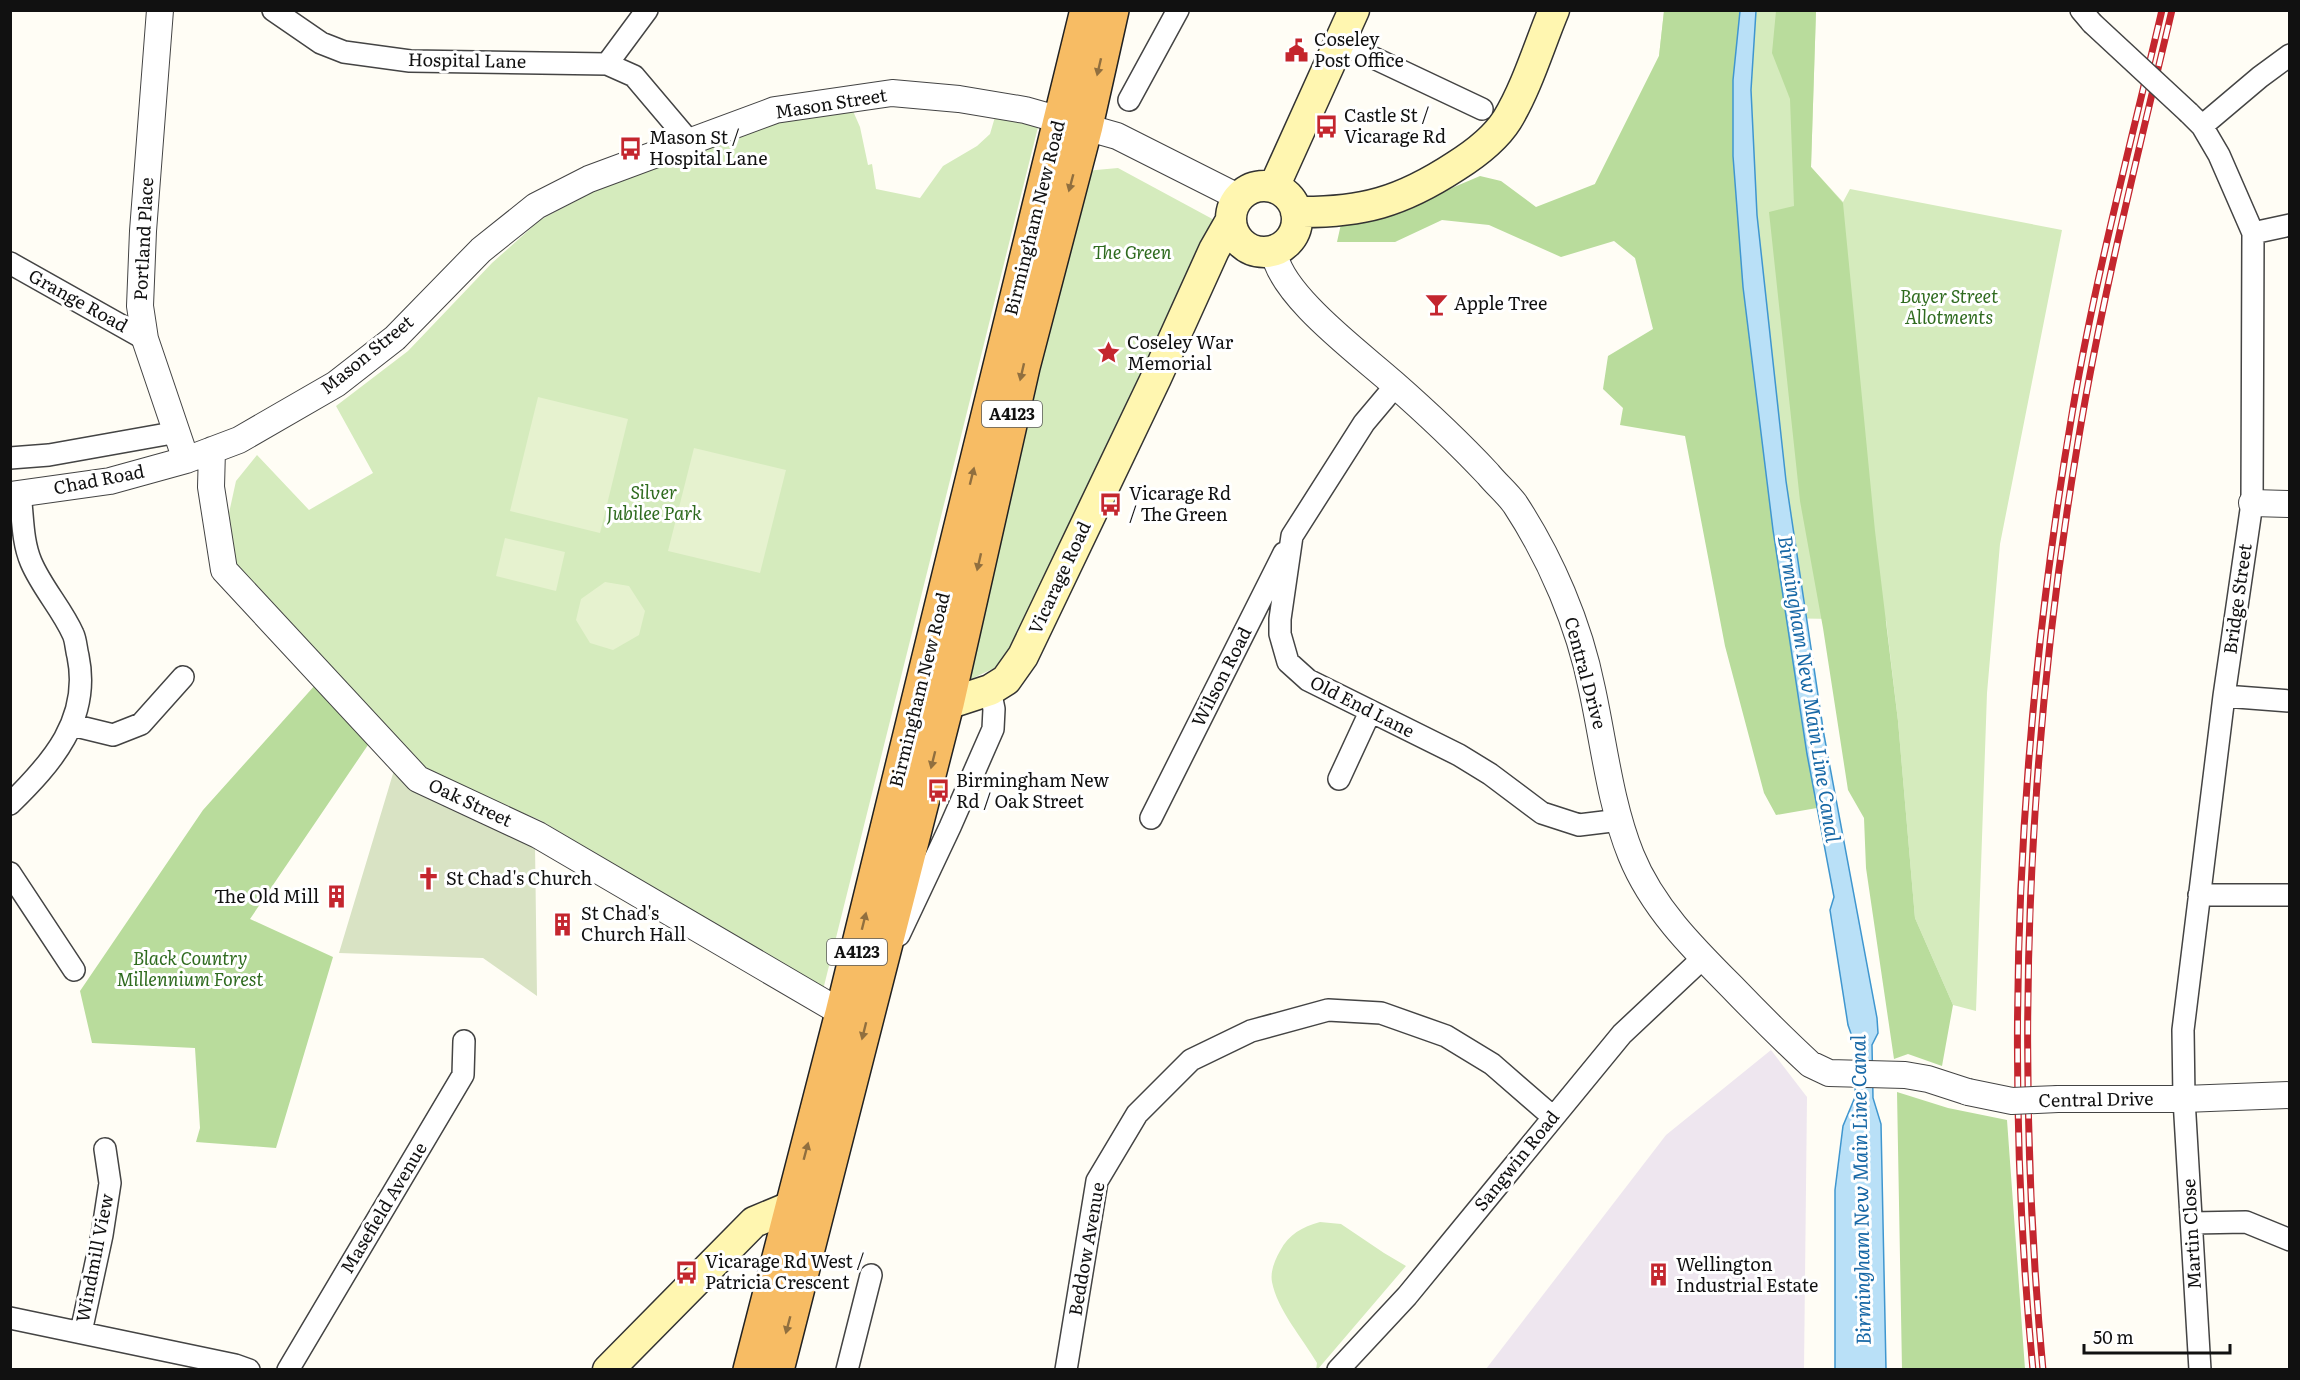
<svg xmlns="http://www.w3.org/2000/svg" width="2300" height="1380" font-family="Literata,serif">
	<rect width="100%" height="100%" fill="#fffdf5"/>
	<!-- industrial -->
	<path fill="#eee6ef" d="M1771 1050 1807 1097 1804 1369H1486L1666 1135Z"/>
	<!-- green -->
	<path fill="#d5ebbd" d="M1664 11H1816L1811 167 1843 202 1850 189 2062 230 2000 544 1987 693 1976 1011 1953 1005 1915 918 1898 721 1886 620 1720 617 1692 223 1595 184 1659 56Z
		M997 110 1039 123 823 990 540 820 430 775 236 567 229 513 236 481 257 455 309 510 373 473 336 406 408 351 492 263 540 220 591 193 685 154 779 121 853 111 860 127 868 165 872 164 876 189 920 198 943 166 977 146 990 134Z
		M1118 168 1218 222 1005 663 967 681 1085 171Z
		M1320 1222 1341 1224 1384 1253 1406 1266 1318 1369 1316 1370 1317 1363C1303 1339 1277 1309 1272 1282 1270 1271 1275 1260 1280 1251 1289 1234 1302 1227 1320 1222Z"/>
	<!-- forest -->
	<path fill="#b9dc9c" d="M1664 11H1740L1733 80 1743 287 1773 530 1817 808 1776 815 1764 793 1725 646 1685 436 1620 425 1623 408 1603 389 1608 356 1653 329 1635 258 1614 241 1561 257 1489 225 1442 220 1395 242H1337L1341 224 1379 219 1480 176 1501 181 1536 207 1595 184 1659 56Z
		M1776 11H1816L1811 167 1843 203 1875 531 1898 721 1915 918 1953 1005 1942 1066 1908 1054 1894 1059 1866 868 1864 818 1848 790 1823 628 1800 501 1769 212 1794 206 1790 99 1772 53Z
		M316 684 370 742 250 919 333 957 276 1148 196 1142 200 1128 195 1048 92 1043 80 991 203 810Z
		M1897 1092 1948 1108 2007 1120 2025 1369H1902Z"/>
	<!-- cemetery -->
	<path fill="#d9e3c4" d="M395 767 535 845 537 996 483 958 339 953Z"/>
	<!-- pitch -->
	<path fill="#e6f2cf" d="M538 397 628 419 600 533 510 511Z
		M694 448 786 470 760 573 668 551Z
		M505 538 565 552 556 591 496 576Z
		M605 582 629 586 645 611 639 635 613 650 590 643 576 620 581 599Z"/>
	<!-- water -->
	<path fill="#b9e0f7" stroke="#3f96cf" stroke-width="1.5" d="M1740 11H1756L1751 90 1757 215 1786 481 1824 735 1877 1018 1878 1033 1872 1045 1873 1098 1881 1124 1886 1369H1835V1190L1843 1126 1855 1097 1856 1048 1848 1025 1830 910 1834 897 1807 754 1773 530 1743 287 1733 156V80Z"/>
	<g fill="none" stroke-linecap="round" stroke-linejoin="round">
		<defs>
			<path id="minor" d="M273 10 321 43 344 52 410 61 607 64 647 10
				M2081 10 2092 23
				M1340 42 1482 109
				M607 64 634 76 689 141
				M1129 100 1178 10
				M2189 113 2202 126 2219 155 2253 233 2252 503 2224 696 2183 1030 2184 1099 2200 1370
				M2202 126 2260 77 2290 55
				M2253 233 2290 225
				M10 263 145 339
				M1396 385 1364 423 1292 536 1280 619V634L1288 662 1308 680 1459 755 1490 774 1542 813 1579 825 1620 820
				M10 458 49 455 178 432
				M2224 696 2290 701
				M72 725 113 735 141 724 183 677
				M1339 779 1370 712
				M10 804C52 763 91 719 78 656 76 649 76 640 73 634 62 609 42 588 31 562 22 541 23 516 20 494
				M1151 818 1284 553
				M10 873 74 970
				M2199 895H2290
				M899 935 950 827 993 729 994 709 990 690
				M2192 1223 2246 1222 2290 1240
				M10 1318 235 1365 249 1370
				M81 1332 102 1235 110 1183 105 1149
				M288 1370 463 1075 464 1041
				M847 1370 871 1275
				M1066 1370 1097 1181 1137 1114 1191 1060 1251 1031 1328 1010 1381 1013 1446 1036 1492 1064 1553 1117
				M1338 1370 1407 1296 1622 1034 1703 958"/>
			<path id="tertiary" d="M160 10 143 231 140 306 145 339 186 460
				M1274 250C1277 293 1362 355 1393 383 1426 412 1458 442 1488 474 1496 484 1507 493 1515 504 1551 559 1579 624 1592 689 1604 744 1610 803 1631 855 1652 907 1692 947 1731 986 1757 1013 1783 1039 1810 1064L1829 1073 1905 1075 1928 1079 1968 1092
				M212 450 211 487 224 570 418 779 538 835 842 1013
				M10 495 110 481 186 460 239 440 336 384 395 338 481 250 536 206 589 179 775 110 892 93 959 99 1025 110 1117 136 1238 197
				M2252 503 2290 504
				M2058 1099H2184L2290 1095"/>
			<path id="secondary" d="M1231 219a33 33 0 1 1 66 0a33 33 0 1 1-66 0Z
				M1274 187 1354 10
				M1296 212C1362 213 1401 202 1456 166 1475 154 1495 139 1507 120 1527 87 1539 46 1554 10
				M928 699 947 704 990 690 1006 680 1023 656 1156 378 1214 250 1230 222
				M608 1370 754 1222 790 1207H814"/>
			<path id="trunk" d="M750 1370 842 1013 1087 10
				M777 1370 947 704 1023 367 1086 126 1112 10"/>
		</defs>
		<!-- minor casing -->
		<use href="#minor" stroke="#444" stroke-width="24"/>
		<!-- tertiary casing -->
		<use href="#tertiary" stroke="#444" stroke-width="28"/>
		<!-- secondary casing -->
		<use href="#secondary" stroke="#333" stroke-width="33"/>
		<!-- trunk casing -->
		<use href="#trunk" stroke="#222" stroke-width="36"/>
		<!-- minor -->
		<use href="#minor" stroke="#fff" stroke-width="21"/>
		<!-- tertiary -->
		<use href="#tertiary" stroke="#fff" stroke-width="26"/>
		<!-- secondary -->
		<use href="#secondary" stroke="#fff6b0" stroke-width="30"/>
		<!-- trunk -->
		<use href="#trunk" stroke="#f7bc64" stroke-width="33"/>
		<defs>
			<path id="rail" d="M2033 1370C2002 1050 2019 724 2073 408 2096 274 2131 143 2162 10
				M2043 1370C2014 1061 2027 747 2078 442 2102 296 2138 154 2172 10"/>
		</defs>
		<!-- rail casing -->
		<use href="#rail" stroke="#c4262e" stroke-width="7"/>
		<!-- rail -->
		<use href="#rail" stroke="#fff" stroke-width="4.5" stroke-dasharray="14" stroke-linecap="butt"/>
		<defs>
			<path id="minor-bridge" d="M2092 23 2189 113"/>
			<path id="tertiary-bridge" d="M1968 1092 2012 1101 2058 1099"/>
		</defs>
		<!-- minor-bridge casing -->
		<use href="#minor-bridge" stroke="#444" stroke-width="24" stroke-linecap="butt"/>
		<!-- tertiary-bridge casing -->
		<use href="#tertiary-bridge" stroke="#444" stroke-width="28" stroke-linecap="butt"/>
		<!-- minor-bridge -->
		<use href="#minor-bridge" stroke="#fff" stroke-width="21"/>
		<!-- tertiary-bridge -->
		<use href="#tertiary-bridge" stroke="#fff" stroke-width="26"/>
	</g>
	<!-- one-way arrows -->
	<defs><path id="oneway-solid" d="M-6-.8H1V-3.2L6.5 0L1 3.2V.8H-6Z" transform="scale(1.5)"/></defs>
	<g fill="#906f3f">
		<use href="#oneway-solid" transform="translate(1099 67) rotate(103)"/>
		<use href="#oneway-solid" transform="translate(1071 183) rotate(105)"/>
		<use href="#oneway-solid" transform="translate(1022 372) rotate(103)"/>
		<use href="#oneway-solid" transform="translate(972 476) rotate(-76)"/>
		<use href="#oneway-solid" transform="translate(979 562) rotate(103)"/>
		<use href="#oneway-solid" transform="translate(933 760) rotate(104)"/>
		<use href="#oneway-solid" transform="translate(864 921) rotate(-76)"/>
		<use href="#oneway-solid" transform="translate(864 1031) rotate(104)"/>
		<use href="#oneway-solid" transform="translate(806 1151) rotate(-75)"/>
		<use href="#oneway-solid" transform="translate(788 1325) rotate(105)"/>
	</g>
	<!-- icons -->
	<defs>
		<symbol id="civic-bare" viewBox="-9 -9 18 18"><path d="M-.6-6.5H3V-4.5H.6V-3L4-1V1h2V6H-6V1h2V-1L-.6-3ZM-1.2 2.5V6h2.4V2.5Z" fill="#c4262e" stroke="#fff" stroke-width="2.5" paint-order="stroke"/></symbol>
		<symbol id="bus-bare" viewBox="-9 -9 18 18"><path d="M-5-6H5V4H4V6H2V4H-2V6H-4V4H-5ZM-3.5-4V0h7V-4ZM-3.5 1.2v1.5H-2V1.2ZM2 1.2v1.5H3.5V1.2Z" fill="#c4262e" stroke="#fff" stroke-width="2.5" paint-order="stroke"/></symbol>
		<symbol id="bar-bare" viewBox="-9 -9 18 18"><path d="M-6-5H6L.8 .8V4.5H3.5V6h-7V4.5H-.8V.8Z" fill="#c4262e" stroke="#fff" stroke-width="2.5" paint-order="stroke"/></symbol>
		<symbol id="sight-bare" viewBox="-9 -9 18 18"><path d="M0-6L1.8-2.2L6-1.7L2.9 1.2L3.7 5.4L0 3.3L-3.7 5.4L-2.9 1.2L-6-1.7L-1.8-2.2Z" fill="#c4262e" stroke="#fff" stroke-width="2.5" paint-order="stroke"/></symbol>
		<symbol id="church-bare" viewBox="-9 -9 18 18"><path d="M-1.2-6h2.4v3.5h3.3v2.4h-3.3V6h-2.4V-.1h-3.3v-2.4h3.3Z" fill="#c4262e" stroke="#fff" stroke-width="2.5" paint-order="stroke"/></symbol>
		<symbol id="building-bare" viewBox="-9 -9 18 18"><path d="M-4-6H4V6H1V3H-1V6H-4ZM-2.5-4.3h1.7v1.8h-1.7ZM.8-4.3h1.7v1.8H.8ZM-2.5-1h1.7V.8h-1.7ZM.8-1h1.7V.8H.8Z" fill="#c4262e" stroke="#fff" stroke-width="2.5" paint-order="stroke"/></symbol>
	</defs>
	<g fill-rule="evenodd">
		<use href="#civic-bare" x="1280" y="34" width="33" height="33"/>
		<use href="#bus-bare" x="1310" y="110" width="33" height="33"/>
		<use href="#bus-bare" x="614" y="132" width="33" height="33"/>
		<use href="#bar-bare" x="1420" y="288" width="33" height="33"/>
		<use href="#sight-bare" x="1092" y="336" width="33" height="33"/>
		<use href="#bus-bare" x="1094" y="488" width="33" height="33"/>
		<use href="#bus-bare" x="922" y="774" width="33" height="33"/>
		<use href="#church-bare" x="412" y="862" width="33" height="33"/>
		<use href="#building-bare" x="320" y="880" width="33" height="33"/>
		<use href="#building-bare" x="546" y="908" width="33" height="33"/>
		<use href="#bus-bare" x="670" y="1256" width="33" height="33"/>
		<use href="#building-bare" x="1642" y="1258" width="33" height="33"/>
	</g>
	<g text-anchor="middle" stroke-width="6" stroke-linejoin="round" paint-order="stroke">
		<!-- shield labels -->
		<g fill="#fff" stroke="#585858" stroke-width="1.5">
			<rect x="982" y="401" width="60" height="26" rx="4.5"/>
			<rect x="827" y="939" width="60" height="26" rx="4.5"/>
		</g>
		<g font-size="16" font-weight="bold" fill="#111">
			<text x="1012" y="420">A4123</text>
			<text x="857" y="958">A4123</text>
		</g>
		<!-- poi labels -->
		<g font-size="18" fill="#111" stroke="#fff" text-anchor="start">
			<text x="1314" y="46">Coseley<tspan x="1314" dy="21">Post Office</tspan></text>
			<text x="1344" y="122">Castle St /<tspan x="1344" dy="21">Vicarage Rd</tspan></text>
			<text x="649" y="144">Mason St /<tspan x="649" dy="21">Hospital Lane</tspan></text>
			<text x="1454" y="310">Apple Tree</text>
			<text x="1127" y="349">Coseley War<tspan x="1127" dy="21">Memorial</tspan></text>
			<text x="1129" y="500">Vicarage Rd<tspan x="1129" dy="21">/ The Green</tspan></text>
			<text x="956" y="787">Birmingham New<tspan x="956" dy="21">Rd / Oak Street</tspan></text>
			<text x="446" y="885">St Chad's Church</text>
			<text x="319" y="903" text-anchor="end">The Old Mill</text>
			<text x="581" y="920">St Chad's<tspan x="581" dy="21">Church Hall</tspan></text>
			<text x="705" y="1268">Vicarage Rd West /<tspan x="705" dy="21">Patricia Crescent</tspan></text>
			<text x="1676" y="1271">Wellington<tspan x="1676" dy="21">Industrial Estate</tspan></text>
		</g>
		<!-- street labels -->
		<g font-size="18" fill="#111" stroke="#fff">
			<text transform="translate(467 61) rotate(1)" y="6">Hospital Lane</text>
			<text transform="translate(831 104) rotate(-9)" y="6">Mason Street</text>
			<text transform="translate(1035 218) rotate(-76)" y="6">Birmingham New Road</text>
			<text transform="translate(144 239) rotate(-87)" y="6">Portland Place</text>
			<text transform="translate(78 301) rotate(29)" y="6">Grange Road</text>
			<text transform="translate(367 355) rotate(-39)" y="6">Mason Street</text>
			<text transform="translate(99 480) rotate(-11)" y="6">Chad Road</text>
			<text transform="translate(1060 578) rotate(-65)" y="6">Vicarage Road</text>
			<text transform="translate(2238 599) rotate(-82)" y="6">Bridge Street</text>
			<text transform="translate(1585 673) rotate(75)" y="6">Central Drive</text>
			<text transform="translate(1222 677) rotate(-63)" y="6">Wilson Road</text>
			<text transform="translate(920 690) rotate(-76)" y="6">Birmingham New Road</text>
			<text transform="translate(1362 707) rotate(27)" y="6">Old End Lane</text>
			<text transform="translate(470 803) rotate(25)" y="6">Oak Street</text>
			<text transform="translate(2096 1100) rotate(-1)" y="6">Central Drive</text>
			<text transform="translate(1517 1161) rotate(-51)" y="6">Sangwin Road</text>
			<text transform="translate(384 1208) rotate(-59)" y="6">Masefield Avenue</text>
			<text transform="translate(2192 1234) rotate(-93)" y="6">Martin Close</text>
			<text transform="translate(1087 1249) rotate(-80)" y="6">Beddow Avenue</text>
			<text transform="translate(95 1258) rotate(-79)" y="6">Windmill View</text>
		</g>
		<!-- park labels -->
		<g font-size="18" font-style="italic" fill="#2f6b1f" stroke="#fff">
			<text x="1132" y="259">The Green</text>
			<text x="1949" y="303">Bayer Street<tspan x="1949" dy="21">Allotments</tspan></text>
			<text x="654" y="499">Silver<tspan x="654" dy="21">Jubilee Park</tspan></text>
			<text x="190" y="965">Black Country<tspan x="190" dy="21">Millennium Forest</tspan></text>
		</g>
		<!-- water labels -->
		<g font-size="20" font-style="italic" fill="#1768a6" stroke="#fff">
			<text transform="translate(1809 689) rotate(81)" y="7">Birmingham New Main Line Canal</text>
			<text transform="translate(1861 1190) rotate(-91)" y="7">Birmingham New Main Line Canal</text>
		</g>
	</g>
	<!-- border -->
	<rect width="2300" height="1380" fill="none" stroke="#111111" stroke-width="24"/>
	<!-- scale -->
	<path d="M2084 1344v9h146v-9" fill="none" stroke="#111111" stroke-width="3"/>
	<text x="2093" y="1344" font-size="18" fill="#111111" stroke="#ffffff" stroke-width="4.5" paint-order="stroke">50 m</text>
</svg>
